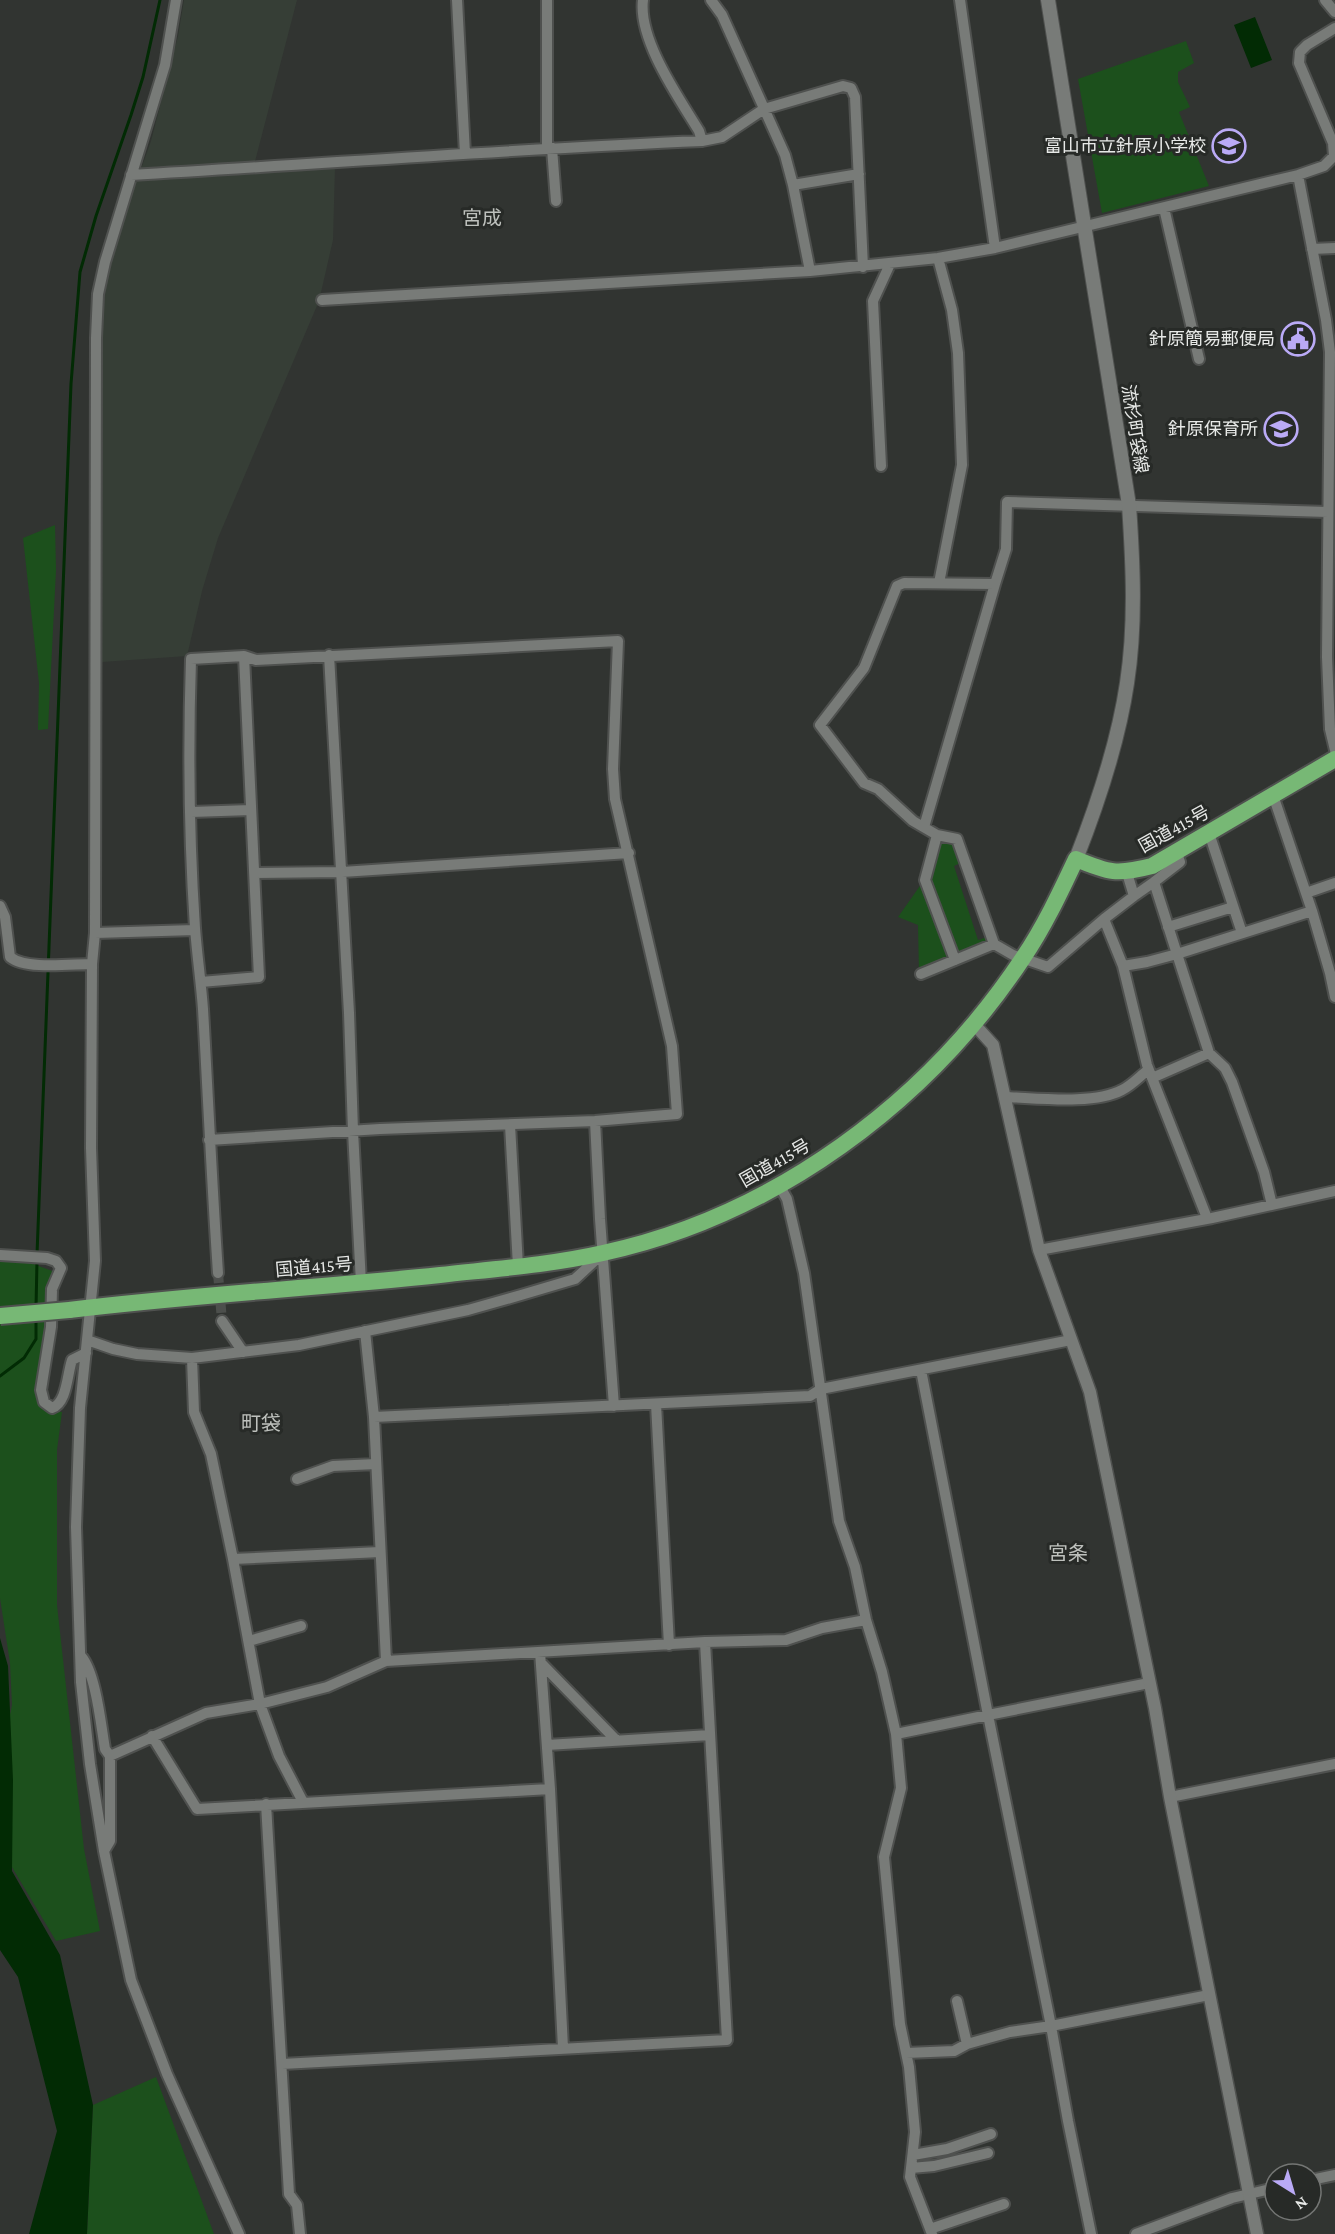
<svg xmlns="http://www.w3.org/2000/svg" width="1335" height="2234" font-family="'Crimson Pro','Noto Sans JP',serif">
	<rect width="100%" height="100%" fill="#313431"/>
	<!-- built -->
	<path fill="#363e36" d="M184 0H297L252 173 335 167 333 240 319 301 218 538 202 591 187 656 102 662 103 369 101 325 107 279 117 236 151 141 178 36Z"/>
	<!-- green -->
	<path fill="#1c501c" d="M1186 41 1194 63 1178 72V82L1190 107 1179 112 1209 186 1102 213 1078 79Z
		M55 525 56 570 48 729 38 730 39 683 23 538Z
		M941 840 956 842 962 862 954 866 978 940 987 937 989 945 919 972 918 925 898 917 922 883Z
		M0 1260 25 1261 55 1272 48 1326 36 1384 38 1401 46 1410 62 1412 57 1450V1605L84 1849 100 1931 56 1941 0 1847V1765L12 1705 10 1663 0 1598Z
		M156 2077 214 2234H87L93 2105Z"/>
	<!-- water -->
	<path fill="#022b04" d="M1255 17 1272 60 1251 68 1234 25Z
		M0 1638 8 1666 13 1780 12 1871 60 1955 93 2105 87 2234H29L57 2131 18 1977 0 1950Z"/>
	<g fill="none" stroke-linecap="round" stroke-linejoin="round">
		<!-- stream -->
		<path stroke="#022b04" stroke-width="3" d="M37 1254 71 384 80 272 96 216 131 115 143 77 160 0
			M36 1308 37 1261
			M0 1376 24 1358 36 1339V1318"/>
		<!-- minor-tunnel -->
		<path stroke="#4c4f4c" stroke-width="10" stroke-dasharray="10 5" stroke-linecap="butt" d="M218 1273 222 1321"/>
		<defs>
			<path id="minor" d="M176 0 165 65 105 262 98 294 96 338 95 933 92 964 91 1148 95 1261 80 1408 76 1527 81 1682 90 1764 104 1851 131 1980 167 2074 239 2234
				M457 0 465 154
				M643 0C638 40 679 98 699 131L702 141
				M711 0 722 15 785 155 793 185 810 271
				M960 0 995 248
				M1325 0 1335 12
				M547 148V0
				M552 148 556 201
				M131 175C322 164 512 149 702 141L722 137 764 109 843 86 851 88 855 97 863 267
				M1298 175 1326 320 1330 352 1327 657 1330 729 1335 750
				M793 185 859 174
				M1164 208 1199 359
				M1312 249 1335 248
				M938 258 952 310 958 353 962 465 939 583
				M322 300 810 271 938 258 995 248 1298 175 1324 166 1334 156 1333 143 1299 63 1300 52 1307 45 1335 28
				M881 466 873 301 890 264
				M995 584 1006 549 1007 502 1328 512
				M329 655 349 1013 353 1131 361 1283
				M191 812 251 810
				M924 827 995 584 904 583 897 586 864 668 820 725 864 783 878 789 913 821 937 835
				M1209 833 1242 933
				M255 873 342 872 629 853
				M1127 873 1134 896 1104 919 1123 966 1147 1065 1207 1218
				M1154 882 1180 862 1177 853
				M1306 893 1335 883
				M1134 896 1154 882 1177 954 1312 911 1273 795
				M0 906 5 917 10 957C26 970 71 964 92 964
				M1312 911 1330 973 1335 997
				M1168 927 1233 907
				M95 933 195 930
				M955 960 925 880 937 835 957 839 994 944
				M1123 966 1147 962 1177 954 1209 1053 1152 1078
				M921 974 994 944 1013 955 1048 967 1104 919
				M201 982 259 977 244 656
				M1209 1053 1225 1068 1232 1082 1264 1172 1272 1205
				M1005 1097C1037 1098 1094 1105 1122 1090 1132 1085 1140 1076 1148 1070
				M595 1121 600 1219 614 1406
				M510 1125 518 1266
				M209 1140 380 1129 595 1121 677 1114 672 1046 615 799 613 769 618 641 256 660 244 656 191 659C188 748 189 838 195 928 197 955 201 982 203 1009 208 1097 212 1185 218 1273
				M779 1185 787 1199 804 1273 839 1521 855 1567 866 1620 882 1672 896 1734 901 1788 884 1857 900 2024 909 2067 915 2132 910 2177 932 2234
				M1039 1250 1212 1218 1335 1191
				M0 1255 47 1258 56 1261 61 1268 52 1289 51 1327 41 1390 44 1402 52 1408C67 1403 67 1375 72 1360L86 1353
				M222 1321 243 1352
				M365 1331 374 1417 386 1661
				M87 1340 113 1349 137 1354 192 1358 299 1345 468 1310 521 1295 575 1279 601 1255
				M192 1358 194 1412 211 1454 233 1559 260 1704 279 1756 303 1802
				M921 1370 988 1715 1149 1683
				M656 1404 669 1645
				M374 1417 810 1396 821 1389 1071 1340
				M297 1479 333 1466 376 1464
				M233 1559 380 1552
				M249 1641 301 1626
				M540 1652 550 1789 563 2048
				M81 1656C96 1673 101 1726 105 1749L110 1756
				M541 1663 617 1741
				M896 1734 988 1715 1051 2026 1209 1995
				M152 1736 197 1809 550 1789
				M547 1745 710 1735
				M1170 1797 1335 1764
				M266 1804 289 2194 297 2205 300 2234
				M104 1851 110 1841V1756L206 1713 260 1704 327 1687 386 1661 705 1642 786 1640 822 1628 866 1620
				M957 2001 967 2044
				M906 2053 954 2051 967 2044 1010 2032 1051 2026 1068 2121 1091 2234
				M282 2064 727 2040 705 1642
				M913 2155 947 2149 991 2134
				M911 2168 934 2166 988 2153
				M1311 2180 1335 2175
				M930 2229 1004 2204
				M1136 2234 1232 2198 1275 2188"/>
			<path id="tertiary" d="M974 1024 993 1045 1039 1250 1090 1392 1155 1708 1170 1797 1257 2234"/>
			<path id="secondary" d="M1048 0 1129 505C1133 564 1136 624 1127 683 1118 744 1098 803 1076 859"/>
			<path id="trunk" d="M69 1310C192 1295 316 1288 440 1275 494 1269 550 1265 603 1253 774 1216 927 1103 1023 958 1044 927 1060 893 1076 859 1109 873 1117 875 1152 866L1335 759"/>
		</defs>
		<!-- minor casing -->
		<use href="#minor" stroke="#4f514f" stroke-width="14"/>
		<!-- tertiary casing -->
		<use href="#tertiary" stroke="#4f514f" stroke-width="15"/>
		<!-- secondary casing -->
		<use href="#secondary" stroke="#4f514f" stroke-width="16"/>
		<!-- trunk casing -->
		<use href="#trunk" stroke="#4f514f" stroke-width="20"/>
		<!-- minor -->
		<use href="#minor" stroke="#787b78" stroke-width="10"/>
		<!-- tertiary -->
		<use href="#tertiary" stroke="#787b78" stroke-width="12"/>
		<!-- secondary -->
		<use href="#secondary" stroke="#787b78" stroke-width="14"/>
		<!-- trunk -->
		<use href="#trunk" stroke="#77b875" stroke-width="16"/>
		<defs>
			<path id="trunk-bridge" d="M0 1316 69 1310"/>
		</defs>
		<!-- trunk-bridge casing -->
		<use href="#trunk-bridge" stroke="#4f514f" stroke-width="20" stroke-linecap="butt"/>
		<!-- trunk-bridge -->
		<use href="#trunk-bridge" stroke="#77b875" stroke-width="16"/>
	</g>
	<!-- icons -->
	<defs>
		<symbol id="school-ring" viewBox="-11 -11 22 22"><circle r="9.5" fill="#272a27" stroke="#baaaf6" stroke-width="1.5"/><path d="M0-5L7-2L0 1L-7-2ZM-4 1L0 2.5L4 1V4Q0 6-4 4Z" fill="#baaaf6"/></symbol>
		<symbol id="civic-ring" viewBox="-11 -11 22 22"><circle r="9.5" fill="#272a27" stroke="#baaaf6" stroke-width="1.5"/><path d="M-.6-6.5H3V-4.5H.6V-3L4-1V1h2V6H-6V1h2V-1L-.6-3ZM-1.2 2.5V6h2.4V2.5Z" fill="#baaaf6"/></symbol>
	</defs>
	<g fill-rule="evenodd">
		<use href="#school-ring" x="1210" y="127" width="38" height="38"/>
		<use href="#civic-ring" x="1279" y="320" width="38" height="38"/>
		<use href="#school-ring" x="1262" y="410" width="38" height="38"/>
	</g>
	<g text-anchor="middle" stroke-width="6" stroke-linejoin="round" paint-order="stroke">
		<!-- poi labels -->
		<g font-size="18" fill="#e7e9e7" stroke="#272a27" text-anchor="end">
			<text x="1206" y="152">富山市立針原小学校</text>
			<text x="1275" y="345">針原簡易郵便局</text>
			<text x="1258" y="435">針原保育所</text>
		</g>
		<!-- street labels -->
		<g font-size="18" fill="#e7e9e7" stroke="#272a27">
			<text transform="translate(1135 429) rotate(81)" y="6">流杉町袋線</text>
			<text transform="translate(1174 829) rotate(-29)" y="6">国道415号</text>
			<text transform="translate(775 1163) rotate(-30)" y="6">国道415号</text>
			<text transform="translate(314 1267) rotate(-5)" y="6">国道415号</text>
		</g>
		<!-- neighbourhood labels -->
		<g font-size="20" fill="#bec1bd" stroke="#272a27">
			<text x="482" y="225">宮成</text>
			<text x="261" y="1430">町袋</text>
			<text x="1068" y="1560">宮条</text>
		</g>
	</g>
	<!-- north arrow -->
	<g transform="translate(1293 2192) rotate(143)"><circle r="28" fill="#272a27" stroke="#747674" stroke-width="1.5"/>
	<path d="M0-4.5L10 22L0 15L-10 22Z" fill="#baaaf6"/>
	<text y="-9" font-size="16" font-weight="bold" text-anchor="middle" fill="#e7e9e7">N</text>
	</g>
</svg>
